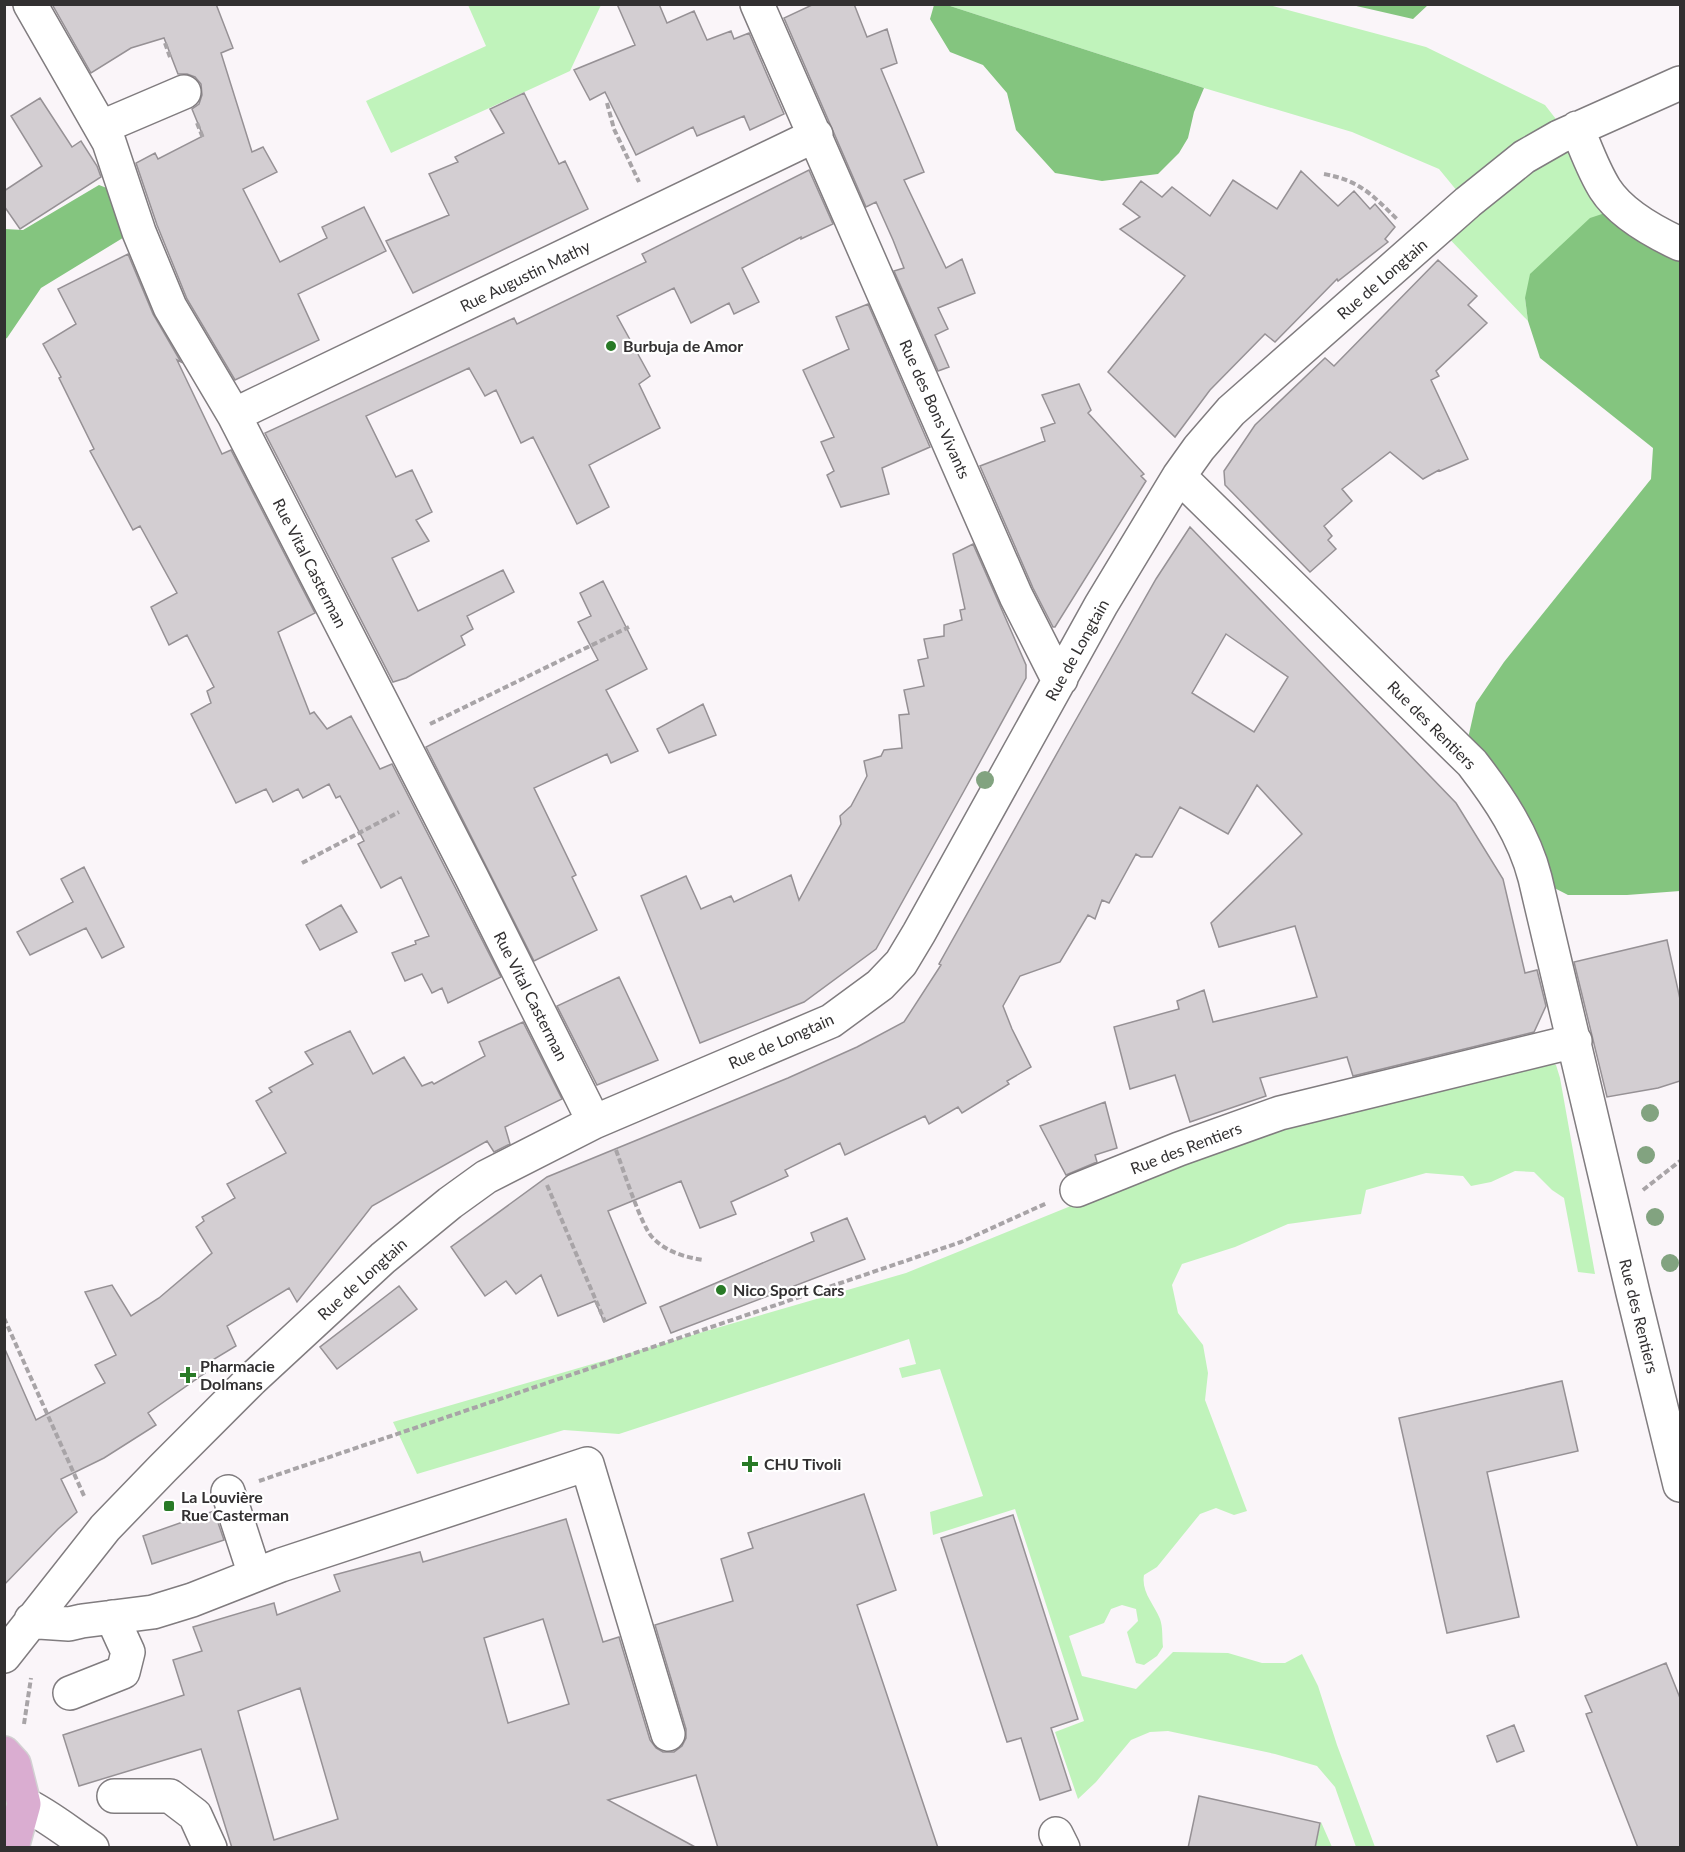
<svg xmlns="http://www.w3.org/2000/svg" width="1685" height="1852" font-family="Lato,sans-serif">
	<rect width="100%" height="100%" fill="#faf5f9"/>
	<!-- green -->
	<path fill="#c0f3bb" d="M468 5H601L570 71 391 153 366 101 486 46Z
		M947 5H1269L1426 47 1545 105 1629 213 1525 298 1528 321 1440 229 1467 203 1439 169 1352 132 1204 88Z
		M1541 1059 1556 1065 1560 1078 1595 1274 1578 1272 1564 1198 1552 1190 1534 1172 1515 1171 1491 1182 1471 1186 1463 1176 1426 1173 1366 1190 1361 1214 1288 1224 1235 1247 1182 1264 1172 1285 1178 1313 1203 1345 1208 1373 1205 1400 1247 1511 1234 1515 1216 1508 1200 1514 1157 1567 1144 1575C1141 1592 1154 1604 1160 1619 1163 1627 1162 1638 1163 1647L1157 1656 1144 1665 1136 1663 1127 1632 1138 1621 1136 1609 1122 1605 1111 1609 1104 1623 1069 1636 1082 1676 1136 1689 1173 1652 1228 1653 1262 1663H1285L1302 1654 1318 1686 1337 1745 1375 1847H1356L1335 1787 1317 1766 1275 1754 1168 1731 1150 1732 1131 1740 1096 1782 1078 1799 1055 1732 1084 1721 1015 1509 933 1535 930 1512 983 1496 940 1369 902 1378 899 1368 916 1364 909 1339 619 1434 564 1430 417 1474 393 1422 906 1273 1238 1138Z
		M1321 1822 1332 1847H1315Z"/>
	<!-- forest -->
	<path fill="#84c57f" d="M934 5H947L1204 88 1194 112 1188 138 1179 153 1158 174 1102 181 1055 173 1016 130 1007 93 983 65 950 52 930 19Z
		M1352 5 1428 4V5L1413 19Z
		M99 185 112 190 126 236 41 288 7 338 5 339V229L23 230Z
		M1611 211 1680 244V891L1627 895H1568L1535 878 1472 763 1469 734 1476 703 1504 662 1651 479 1653 448 1540 358 1528 321 1525 298 1530 274 1590 218Z"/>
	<!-- building -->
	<path fill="#d3ced2" stroke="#969195" stroke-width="1.5" fill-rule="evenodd" d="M52 4H216L233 48 221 53 252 152 263 147 277 172 243 189 280 262 327 238 322 227 364 207 386 251 298 294 319 340 235 380 187 299 157 225 136 163 155 153 158 159 203 136 192 109 199 104 202 95 201 84 195 77 187 74H178L164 38 131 48 91 73Z
		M617 4H659L667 23 694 11 707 40 731 31 734 39 749 33 784 114 750 130 744 116 697 136 693 127 636 155 605 92 590 100 574 70 635 45Z
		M814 4H854L867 37 887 29 897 63 881 69 924 172 904 180 946 268 962 259 975 293 938 308 948 329 935 335 949 367 938 371 894 271 904 268 893 240 876 202 866 207 784 18Z
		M524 93 559 164 565 161 588 209 413 293 386 241 449 215 429 174 458 162 455 157 504 133 490 109Z
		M40 98 72 147 81 141 97 166 101 177 20 229 4 206V191L42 166 11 116Z
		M809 170 833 224 801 239V237L742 268 759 302 734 314 729 303 691 323 674 288 617 316 650 376 639 384 660 428 589 465 609 507 577 524 533 437 521 443 496 390 485 396 469 368 366 416 396 477 412 470 432 512 416 520 429 541 392 558 418 611 503 570 514 592 467 616 473 629 461 636 465 645 406 678 393 682 265 433 514 318 517 324 646 262 642 254Z
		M1301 171 1338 206 1354 191 1370 209 1375 204 1395 227 1385 239 1388 242 1338 281 1337 279 1275 342 1265 334 1210 390 1175 437 1108 372 1185 276 1120 229 1140 217 1123 204 1141 181 1162 197 1172 187 1210 216 1233 180 1277 209Z
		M128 254 153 314 181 362 177 360 222 454 231 450 315 613 278 632 310 714 314 712 327 729 351 716 380 769 392 764 501 977 448 1003 442 988 432 993 422 974 405 981 392 953 416 944 415 941 429 936 401 877 381 888 358 844 364 841 340 796 336 798 329 784 303 798 298 789 273 802 266 789 236 803 191 714 211 703 207 691 214 687 187 635 169 645 151 607 177 593 140 526 133 530 90 451 94 449 59 378 61 377 43 344 76 324 58 289Z
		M1438 260 1477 296 1468 305 1487 323 1436 371 1439 376 1431 380 1468 459 1440 471 1439 470 1423 479 1390 452 1342 489 1352 501 1324 526 1332 536 1328 540 1336 549 1310 572 1225 485 1224 471 1255 425 1325 358 1334 366Z
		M868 304 930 447 882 468 889 494 841 507 827 475 834 471 821 442 834 437 803 370 849 349 836 317Z
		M1079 384 1091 410 1088 413 1144 474 1141 476 1146 481 1055 627H1053L1033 588 980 466 1045 441 1041 428 1055 423 1042 395Z
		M1190 527 1456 803 1503 879 1525 973 1537 970 1546 1006 1534 1032 1353 1076 1347 1057 1260 1078 1266 1096 1190 1122 1175 1075 1130 1089 1114 1027 1179 1009 1177 1001 1204 990 1213 1022 1317 997 1295 926 1219 947 1211 923 1302 834 1257 785 1228 834 1180 807 1152 857H1141L1136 854 1109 903 1102 900 1095 919 1088 915 1060 962 1020 976 1003 1006 1012 1029 1031 1067 1007 1081 1009 1084 962 1113 958 1107 929 1124 925 1116 845 1155 840 1143 785 1170 788 1176 731 1202 736 1214 700 1228 681 1181 608 1211 646 1303 604 1322 595 1301 558 1316 541 1275 516 1294 506 1281 485 1296 451 1247 547 1177 788 1078 857 1047 904 1022 941 965 939 964 1065 739 1156 579ZM1226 634 1288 677 1254 732 1192 693Z
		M973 544 1026 665V678L964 791 876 949 804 1002 700 1043 641 896 686 876 701 909 731 896 734 902 791 875 799 900 841 824 840 816 851 806 867 776 864 761 881 756 884 750 902 748 899 715 909 714 904 690 924 686 918 660 928 658 924 639 944 636V625L962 620 960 610 965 609 953 554Z
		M603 581 647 669 606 690 638 751 611 763 607 754 534 788 576 875 572 877 597 930 534 961 426 747 598 660 578 622 591 616 580 593Z
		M703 704 716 735 669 753 657 729Z
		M84 867 124 947 102 958 86 928 30 955 17 932 73 902 61 879Z
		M341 905 357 932 320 950 306 925Z
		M1667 940 1680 999V1081L1658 1088 1607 1097 1574 962Z
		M619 977 658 1060 597 1085 557 1006Z
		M523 1022 562 1099 505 1127 510 1144 494 1152 487 1141 372 1206 297 1302 289 1288 227 1326 236 1346 201 1367 205 1373 148 1413 156 1425 104 1458 61 1479 77 1512 58 1529 4 1585V1347L36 1420 105 1383 95 1365 116 1355 85 1292 112 1285 131 1316 159 1298 212 1253 196 1227 204 1221 202 1217 235 1198 227 1184 286 1153 256 1101 272 1092 269 1088 313 1064 305 1052 350 1031 373 1074 404 1057 422 1086 432 1082 434 1084 485 1056 479 1042Z
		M1105 1102 1117 1148 1095 1155 1097 1162 1066 1175 1040 1126Z
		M847 1218 865 1259 671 1333 660 1307 814 1241 811 1233Z
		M399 1286 417 1309 337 1369 320 1347Z
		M1562 1381 1578 1451 1487 1472 1519 1617 1447 1633 1399 1418Z
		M864 1494 896 1590 857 1605 938 1848H718L696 1775 608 1800 697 1848H232L201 1749 79 1786 63 1735 184 1695 173 1660 202 1651 193 1627 274 1603 277 1615 340 1591 334 1575 420 1552 423 1562 566 1519 603 1642 619 1637 650 1740 656 1748 663 1752H674L682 1746 686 1738V1729L655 1625 733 1601 721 1559 753 1548 748 1533ZM543 1619 569 1704 508 1723 484 1638ZM300 1688 338 1819 274 1840 238 1711Z
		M214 1511 224 1540 152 1564 143 1536Z
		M1013 1515 1078 1719 1051 1728 1071 1790 1040 1800 1021 1738 1007 1742 941 1538Z
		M1666 1663 1680 1698V1848H1638L1586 1714 1592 1712 1585 1696Z
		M1514 1725 1524 1751 1497 1762 1487 1736Z
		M1199 1796 1320 1823 1315 1848H1188Z"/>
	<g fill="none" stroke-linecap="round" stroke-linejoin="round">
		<defs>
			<path id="minor" d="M30 4 109 142 139 232 170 307 234 415 472 878 594 1122
				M757 4 1016 596 1056 675 1061 679
				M102 127 184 92
				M1577 128C1586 149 1593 170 1605 189 1621 214 1654 232 1680 244
				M234 415 816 135
				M1179 476 1472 763C1499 798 1524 835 1535 878L1633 1293 1680 1485
				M1077 1190 1179 1149 1280 1113 1575 1041
				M228 1492 255 1575
				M31 1620 39 1622 69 1624 82 1621 153 1612 192 1600 281 1565 587 1464 668 1734
				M4 1656 105 1528 163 1468 251 1380 383 1258 450 1203 486 1177 594 1122 831 1021 880 985 901 963 919 933 1101 605 1179 476 1199 448 1231 411 1468 202 1524 157 1559 137 1680 83
				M70 1693 123 1672 128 1652 112 1617
				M114 1796H170L195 1815 210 1848
				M24 1804C49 1816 69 1833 92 1848
				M1056 1834 1063 1848"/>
			<path id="major" d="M4 1753 14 1764 24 1804 13 1844 10 1848"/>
		</defs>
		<!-- minor casing -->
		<use href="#minor" stroke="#807c7f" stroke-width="36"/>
		<!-- major casing -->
		<use href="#major" stroke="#d2d1d2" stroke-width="36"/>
		<!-- path -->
		<path stroke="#a8a4a7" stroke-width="4" stroke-dasharray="6 3" stroke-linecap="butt" d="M165 43 171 60
			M607 103 614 129 639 182
			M197 123 203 138
			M1324 174C1361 181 1372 195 1398 220
			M430 724 629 627
			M302 863 399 812
			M616 1150C623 1169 641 1225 652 1237 666 1252 685 1257 703 1260
			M547 1185 605 1322
			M1643 1190 1680 1161
			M4 1318 85 1498
			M259 1481 961 1242 1047 1203
			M24 1724 31 1678"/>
		<!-- minor -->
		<use href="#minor" stroke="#fff" stroke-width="33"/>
		<!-- major -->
		<use href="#major" stroke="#daadd1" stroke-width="33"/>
	</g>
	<!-- trees -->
	<g fill="#82a380">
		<circle cx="985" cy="780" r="9"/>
		<circle cx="1650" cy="1113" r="9"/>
		<circle cx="1646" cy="1155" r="9"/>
		<circle cx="1655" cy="1217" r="9"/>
		<circle cx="1670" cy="1263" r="9"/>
	</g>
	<!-- markers -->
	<g fill="#287a26" stroke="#fff" stroke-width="2">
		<circle cx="611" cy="346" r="6"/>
		<circle cx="721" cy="1290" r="6"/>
		<path d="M185 1366h6v6h6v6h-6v6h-6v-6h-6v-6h6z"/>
		<path d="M747 1455h6v6h6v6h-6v6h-6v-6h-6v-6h6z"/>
		<rect x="163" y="1500" width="12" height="12" rx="3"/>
	</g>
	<g text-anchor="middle" stroke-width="4.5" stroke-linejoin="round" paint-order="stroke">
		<!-- street labels -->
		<g font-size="16" fill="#323031" stroke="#fff">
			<text transform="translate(525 276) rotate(-26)" y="6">Rue Augustin Mathy</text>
			<text transform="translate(1382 279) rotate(-41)" y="6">Rue de Longtain</text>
			<text transform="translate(935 409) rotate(66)" y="6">Rue des Bons Vivants</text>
			<text transform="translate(310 563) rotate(63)" y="6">Rue Vital Casterman</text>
			<text transform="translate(1077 650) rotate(-61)" y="6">Rue de Longtain</text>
			<text transform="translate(1432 725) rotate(45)" y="6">Rue des Rentiers</text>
			<text transform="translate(531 996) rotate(63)" y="6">Rue Vital Casterman</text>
			<text transform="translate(781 1041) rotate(-24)" y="6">Rue de Longtain</text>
			<text transform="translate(1186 1148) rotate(-21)" y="6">Rue des Rentiers</text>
			<text transform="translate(362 1279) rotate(-42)" y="6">Rue de Longtain</text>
			<text transform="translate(1639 1316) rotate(76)" y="6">Rue des Rentiers</text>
		</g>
		<!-- poi labels -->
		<g font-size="16" font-weight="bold" fill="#323031" stroke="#fff" text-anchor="start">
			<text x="623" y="352">Burbuja de Amor</text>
			<text x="733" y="1296">Nico Sport Cars</text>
			<text x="200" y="1372">Pharmacie<tspan x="200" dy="18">Dolmans</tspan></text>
			<text x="764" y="1470">CHU Tivoli</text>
			<text x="181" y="1503">La Louvière<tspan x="181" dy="18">Rue Casterman</tspan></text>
		</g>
	</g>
	<!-- border -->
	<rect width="1685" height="1852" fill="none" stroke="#323031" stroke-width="12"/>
</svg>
